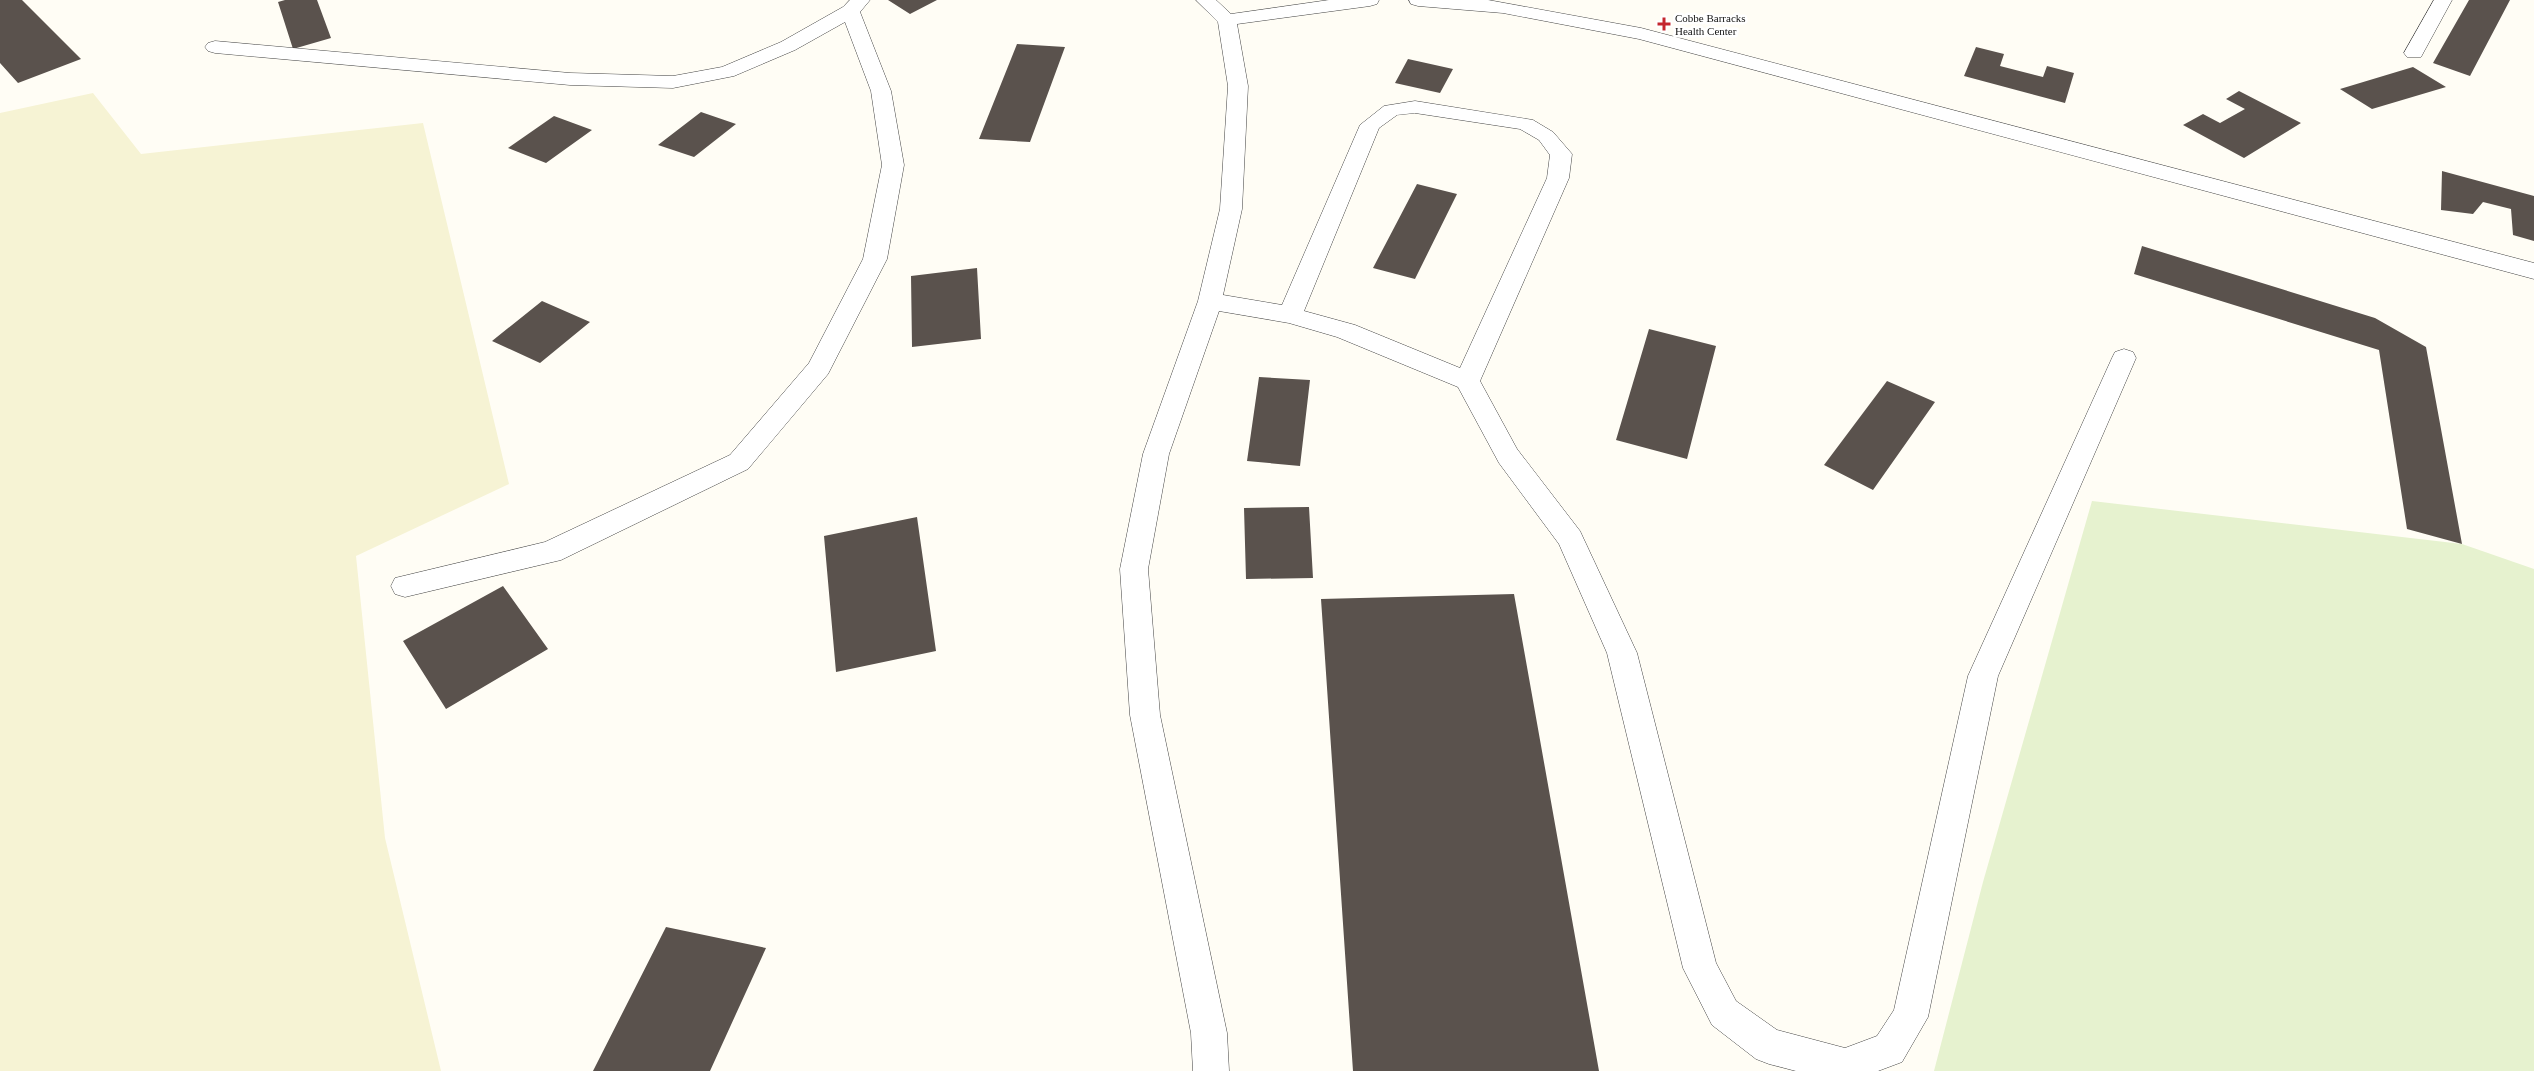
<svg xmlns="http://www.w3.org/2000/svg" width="2534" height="1071" font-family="Georgia,serif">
	<rect width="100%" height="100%" fill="#fffdf5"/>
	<!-- farmland -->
	<path fill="#f6f3d4" d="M93 93 141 154 423 123 509 484 356 556 385 838 441 1071H0V113Z"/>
	<!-- pitch -->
	<path fill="#e6f2cf" d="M2092 501 2462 544 2534 569V1071H1934L1983 882Z"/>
	<!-- building -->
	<path fill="#5a524d" d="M0 0H22L81 59 18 83 0 63Z
		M285 0H317L331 38 293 49 278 2Z
		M888 0H937L910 14Z
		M2469 0H2510L2470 76 2433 63Z
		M1017 44 1065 47 1030 142 979 139Z
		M1976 47 2004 54 2000 66 2043 77 2047 66 2074 73 2065 103 1964 76Z
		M1408 59 1453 69 1440 93 1395 83Z
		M2413 67 2446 87 2372 109 2340 89Z
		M2239 91 2301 123 2244 158 2183 125 2203 114 2220 123 2245 109 2226 99Z
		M701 112 736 124 694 157 658 145Z
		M554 116 592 130 546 163 508 148Z
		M2442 171 2534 196V241L2513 235 2511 209 2483 202 2473 214 2441 210Z
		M1417 184 1457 194 1415 279 1373 268Z
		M2142 246 2375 318 2426 347 2462 544 2407 529 2379 350 2134 274Z
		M977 268 981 339 912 347 911 276Z
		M542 301 590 322 540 363 492 341Z
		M1649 329 1716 346 1687 459 1616 440Z
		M1259 377 1310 380 1300 466 1247 461Z
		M1887 381 1935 402 1873 490 1824 465Z
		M1309 507 1313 578 1246 579 1244 508Z
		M917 517 936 651 836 672 824 536Z
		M503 586 548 649 446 709 403 641Z
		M1514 594 1599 1071H1353L1321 599Z
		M666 927 766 948 710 1071H593Z"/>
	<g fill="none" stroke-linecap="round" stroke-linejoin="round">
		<defs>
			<path id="minor" d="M850 0H870L860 12 891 91 904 165 887 259 828 374 748 469 561 560 405 597 395 594 391 586 395 578 545 542 730 455 809 363 863 259 882 165 871 91 845 22 795 50 734 76 673 88 570 85 215 53 208 51 205 47 208 43 215 41 570 73 673 76 722 67 781 42 843 7Z
				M1196 0H1216L1231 14 1329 0H1379L1377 4 1370 6 1237 24 1248 86 1242 209 1223 295 1282 305 1360 125 1384 106 1415 101 1533 120 1553 132 1572 154 1569 178 1480 381 1517 449 1580 531 1637 653 1716 963 1736 1001 1777 1030 1845 1048 1877 1036 1894 1010 1968 676 2112 358 2115 352 2124 349 2133 352 2136 358 1998 676 1928 1017 1902 1062 1878 1071H1796L1769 1064 1756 1059 1712 1025 1683 968 1607 653 1559 544 1499 463 1458 387 1337 337 1289 323 1219 311 1169 454 1148 569 1160 715 1227 1033 1229 1071H1193L1191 1033 1130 715 1120 569 1143 454 1198 301 1220 209 1228 86 1218 22ZM1415 113 1520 129 1539 140 1550 155 1547 178 1460 368 1355 325 1304 311 1379 128 1397 115Z
				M1409 0H1488L1641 28 2534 263V279L1639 39 1503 13 1418 6 1411 4Z
				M2434 0H2452L2421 57H2407L2404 53Z"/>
		</defs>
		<!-- minor casing -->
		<use href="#minor" stroke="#444" stroke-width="1"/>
		<!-- minor -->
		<use href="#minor" fill="#fff" fill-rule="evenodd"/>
	</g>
	<!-- markers -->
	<path fill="#c4262e" stroke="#fff" stroke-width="2" d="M1661.5 16.5h5v5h5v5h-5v5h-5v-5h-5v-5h5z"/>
	<g text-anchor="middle" stroke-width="5" stroke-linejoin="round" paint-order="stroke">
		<!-- far-poi labels -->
		<g font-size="11" fill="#111" stroke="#fff" text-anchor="start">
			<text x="1675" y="22">Cobbe Barracks<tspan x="1675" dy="13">Health Center</tspan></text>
		</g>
	</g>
</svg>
